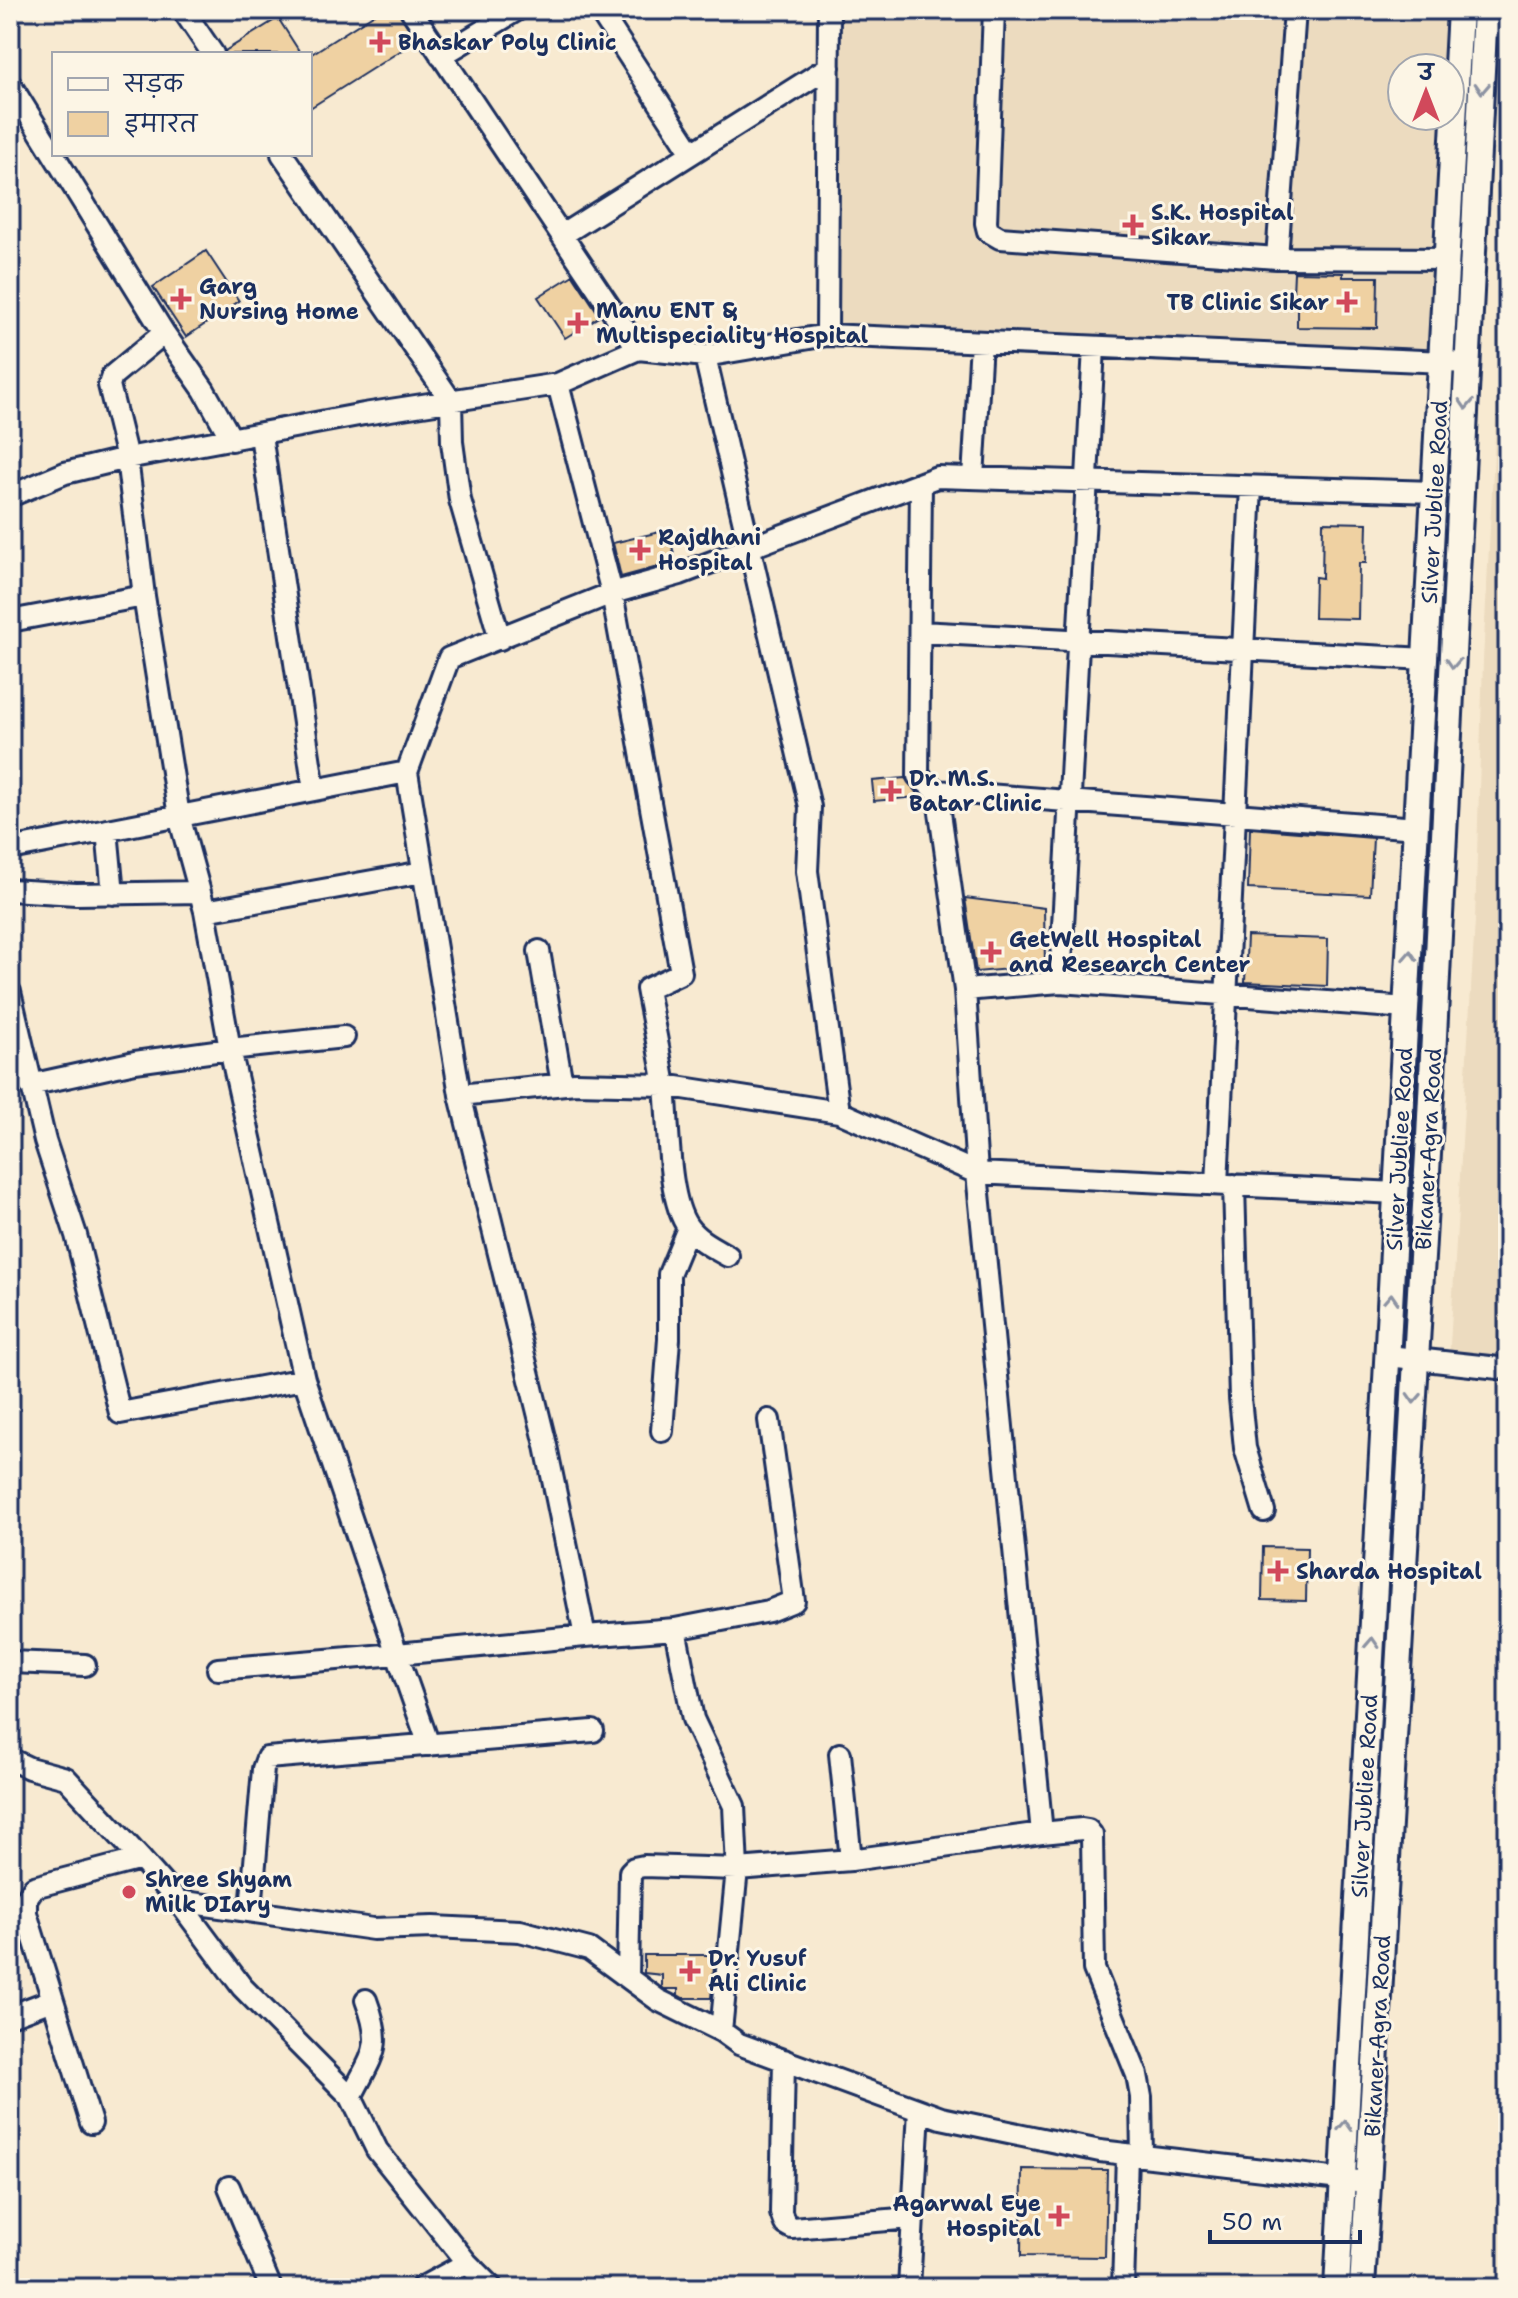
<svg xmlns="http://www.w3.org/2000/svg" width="1518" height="2298" font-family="'Shantell Sans','Playpen Sans Deva',sans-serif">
	<rect width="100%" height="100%" fill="#f8ead1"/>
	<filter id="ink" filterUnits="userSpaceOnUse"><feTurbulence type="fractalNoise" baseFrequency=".0125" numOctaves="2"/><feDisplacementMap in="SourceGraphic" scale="16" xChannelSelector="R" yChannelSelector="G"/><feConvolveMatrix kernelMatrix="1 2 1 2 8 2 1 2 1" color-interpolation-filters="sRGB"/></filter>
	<g filter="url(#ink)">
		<!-- built -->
		<path fill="#ecdbbf" d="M818 10H1445L1444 68H1402V116H1444L1442 363 827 335Z
			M1508 189V1369L1449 1362 1475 920 1483 660Z"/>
		<!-- building -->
		<path fill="#efd1a2" stroke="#1b2f5e" stroke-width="2" d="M381 10H398L416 41 310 108V55Z
			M278 18 301 54H226L225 51Z
			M206 251 239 301 186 337 153 287Z
			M1294 272 1343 273V277H1378L1377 328 1297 327V294H1293Z
			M573 275 600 316 565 338 538 297Z
			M1323 522 1367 523 1366 563H1359L1358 619 1314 618 1315 577 1322 578Z
			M668 530 676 562 621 577 613 543Z
			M905 778 917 792V797L874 801 872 781Z
			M1250 828 1373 838 1370 895 1248 889Z
			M965 898 1044 908 1045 966 976 972Z
			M1247 936 1328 939 1327 986 1245 982Z
			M1263 1547 1307 1548 1306 1601 1262 1600Z
			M644 1955H715L711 1998H683L678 1995V1989H664L662 1987V1975L644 1973Z
			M1022 2169 1107 2170 1105 2257 1021 2256Z"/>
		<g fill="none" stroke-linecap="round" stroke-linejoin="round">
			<defs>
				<path id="minor" d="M183 10 213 54
					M411 10 638 349
					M599 10 692 153
					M994 10 986 223 988 231 1000 238 1277 258 1447 259
					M1485 26 1508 27
					M441 56 517 10
					M10 84 164 333 204 390 232 440
					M282 154 451 401 452 442 460 500 500 639
					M562 235 829 67
					M1277 258 1295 10
					M164 333 112 376 109 385 127 458 144 596 179 816 205 911 423 872
					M827 335 829 10
					M705 356 810 807 807 871 839 1112
					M558 384 612 593 681 973 647 989C653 1022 660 1054 665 1087 669 1123 667 1199 688 1227 697 1240 714 1248 728 1256
					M261 435 314 790
					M973 478 981 342
					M921 483 918 776 937 791
					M10 496 65 473 127 458 364 414 558 384 638 349 705 356 827 335 1468 363
					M10 621 144 596
					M920 632 1426 659
					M107 830 113 894
					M10 849 407 772
					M10 890 76 894 200 892
					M205 911 230 1049 304 1379 397 1654 585 1636 545 1441 460 1095
					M539 951 562 1084
					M1060 982 1407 1008
					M965 990 937 791 1417 828
					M10 992 45 1141 76 1235 120 1413 304 1379
					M30 1085 135 1062 230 1049 344 1037
					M1217 1184 1251 487
					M1234 1185 1240 1398 1245 1448 1264 1511
					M1397 1193 977 1173 839 1112 664 1085 575 1083 460 1095 407 772 449 658 612 593 680 574 937 477 1435 492
					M1388 1356 1508 1369
					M662 1431 669 1339V1274L688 1228
					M675 1629 769 1611 794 1601 769 1420
					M585 1636 675 1629 693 1719 734 1806 737 1869 851 1860 1042 1833 977 1173 965 990 1060 982 1094 347
					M10 1662 85 1665
					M218 1669 397 1654 429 1745
					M840 1754 851 1860
					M10 1759 29 1768 66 1778 141 1859 178 1901 242 1987 351 2097 377 2150 467 2263 492 2288
					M1042 1833 1082 1829 1088 1830 1092 1835 1094 1969 1137 2075 1141 2097 1142 2156
					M178 1901 373 1929 433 1927 520 1931 589 1949 658 2000 721 2031
					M251 1910 263 1769 267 1758 593 1731
					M628 1977 630 1872 634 1868 644 1866 737 1869 721 2031 739 2044 941 2118 1100 2151 1357 2181
					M10 2016 52 2000
					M784 2060 781 2213 785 2224 792 2228 912 2218
					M351 2097C373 2053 384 2048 366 2000
					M91 2123 26 1913V1899L34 1887 141 1859
					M229 2187 271 2288
					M421 2288 467 2263
					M909 2288 919 2110
					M1123 2288 1127 2154"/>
				<path id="major" d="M1337 2288 1460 10
					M1362 2288 1429 1137 1485 10"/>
			</defs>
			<!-- minor casing -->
			<use href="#minor" stroke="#1b2f5e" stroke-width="26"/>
			<!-- major casing -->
			<use href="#major" stroke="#1b2f5e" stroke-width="30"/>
			<!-- minor -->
			<use href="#minor" stroke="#fcf5e5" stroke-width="20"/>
			<!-- major -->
			<use href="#major" stroke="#fcf5e5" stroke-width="24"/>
		</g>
		<!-- one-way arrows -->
		<defs><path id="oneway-chevron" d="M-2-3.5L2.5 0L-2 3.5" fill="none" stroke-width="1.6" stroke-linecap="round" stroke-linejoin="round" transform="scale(2)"/></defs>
		<g stroke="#8c92a2">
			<use href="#oneway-chevron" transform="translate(1482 88) rotate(93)"/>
			<use href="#oneway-chevron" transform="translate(1466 404) rotate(93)"/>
			<use href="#oneway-chevron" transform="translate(1453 663) rotate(93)"/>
			<use href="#oneway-chevron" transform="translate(1410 956) rotate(-87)"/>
			<use href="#oneway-chevron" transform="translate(1391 1299) rotate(-87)"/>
			<use href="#oneway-chevron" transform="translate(1414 1398) rotate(93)"/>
			<use href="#oneway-chevron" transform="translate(1372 1643) rotate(-87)"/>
			<use href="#oneway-chevron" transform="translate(1345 2126) rotate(-87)"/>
		</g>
	</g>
	<!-- markers -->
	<g fill="#d1495b" stroke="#fcf5e5" stroke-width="3">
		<path d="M376 30h8v8h8v8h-8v8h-8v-8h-8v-8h8z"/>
		<path d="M1129 213h8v8h8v8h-8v8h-8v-8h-8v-8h8z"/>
		<path d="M177 287h8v8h8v8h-8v8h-8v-8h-8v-8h8z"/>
		<path d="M1343 290h8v8h8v8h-8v8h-8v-8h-8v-8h8z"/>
		<path d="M574 311h8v8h8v8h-8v8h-8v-8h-8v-8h8z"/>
		<path d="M636 538h8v8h8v8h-8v8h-8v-8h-8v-8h8z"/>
		<path d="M887 779h8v8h8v8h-8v8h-8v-8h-8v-8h8z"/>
		<path d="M987 940h8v8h8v8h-8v8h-8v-8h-8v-8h8z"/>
		<path d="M1274 1559h8v8h8v8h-8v8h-8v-8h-8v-8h8z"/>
		<circle cx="129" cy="1892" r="8"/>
		<path d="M686 1959h8v8h8v8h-8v8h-8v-8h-8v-8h8z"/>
		<path d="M1055 2204h8v8h8v8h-8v8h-8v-8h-8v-8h8z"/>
	</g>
	<g text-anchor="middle" stroke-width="6" stroke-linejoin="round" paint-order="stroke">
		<!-- poi labels -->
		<g font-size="22" font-weight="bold" fill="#1b2f5e" stroke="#fcf5e5" text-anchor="start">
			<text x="398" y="50">Bhaskar Poly Clinic</text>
			<text x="1151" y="220">S.K. Hospital<tspan x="1151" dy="25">Sikar</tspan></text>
			<text x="199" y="294">Garg<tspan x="199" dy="25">Nursing Home</tspan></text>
			<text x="1329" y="310" text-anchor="end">TB Clinic Sikar</text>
			<text x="596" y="318">Manu ENT &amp;<tspan x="596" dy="25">Multispeciality Hospital</tspan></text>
			<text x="658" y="545">Rajdhani<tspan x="658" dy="25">Hospital</tspan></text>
			<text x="909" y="786">Dr. M.S.<tspan x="909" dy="25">Batar Clinic</tspan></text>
			<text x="1009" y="947">GetWell Hospital<tspan x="1009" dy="25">and Research Center</tspan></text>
			<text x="1296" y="1579">Sharda Hospital</text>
			<text x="145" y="1887">Shree Shyam<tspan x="145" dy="25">Milk DIary</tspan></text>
			<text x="708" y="1966">Dr. Yusuf<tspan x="708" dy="25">Ali Clinic</tspan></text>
			<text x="1041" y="2211" text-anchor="end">Agarwal Eye<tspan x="1041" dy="25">Hospital</tspan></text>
		</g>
		<!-- street labels -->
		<g font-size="22" fill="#1b2f5e" stroke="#fcf5e5">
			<text transform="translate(1434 502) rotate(-87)" y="8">Silver Jubliee Road</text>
			<text transform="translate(1399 1149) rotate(-87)" y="8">Silver Jubliee Road</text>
			<text transform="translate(1428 1149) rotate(-87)" y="8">Bikaner-Agra Road</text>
			<text transform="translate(1364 1796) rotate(-87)" y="8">Silver Jubliee Road</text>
			<text transform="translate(1377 2036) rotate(-87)" y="8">Bikaner-Agra Road</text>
		</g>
	</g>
	<!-- margin -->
	<rect width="1518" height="2298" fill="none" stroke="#fcf5e5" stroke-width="40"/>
	<rect x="20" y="20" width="1478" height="2258" fill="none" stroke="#1b2f5e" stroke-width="3" filter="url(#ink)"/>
	<!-- legend -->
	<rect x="52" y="52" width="260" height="104" fill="#fcf5e5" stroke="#a2a6af" stroke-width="2"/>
	<rect x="68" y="78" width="40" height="12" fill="#fcf5e5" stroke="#a2a6af" stroke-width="2"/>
	<text x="124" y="92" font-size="24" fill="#1b2f5e">सड़क</text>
	<rect x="68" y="112" width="40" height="24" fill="#efd1a2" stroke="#a2a6af" stroke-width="2"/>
	<text x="124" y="132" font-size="24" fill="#1b2f5e">इमारत</text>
	<!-- north arrow -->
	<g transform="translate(1426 92)"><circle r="38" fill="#fcf5e5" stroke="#a2a6af" stroke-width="2"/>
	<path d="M0-6L14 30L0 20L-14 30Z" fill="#d1495b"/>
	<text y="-12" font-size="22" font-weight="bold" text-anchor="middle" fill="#1b2f5e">उ</text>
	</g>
	<!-- scale -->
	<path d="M1210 2230v12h150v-12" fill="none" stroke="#1b2f5e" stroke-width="4"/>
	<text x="1222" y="2230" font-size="24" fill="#1b2f5e" stroke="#fcf5e5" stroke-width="6" paint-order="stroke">50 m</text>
</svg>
